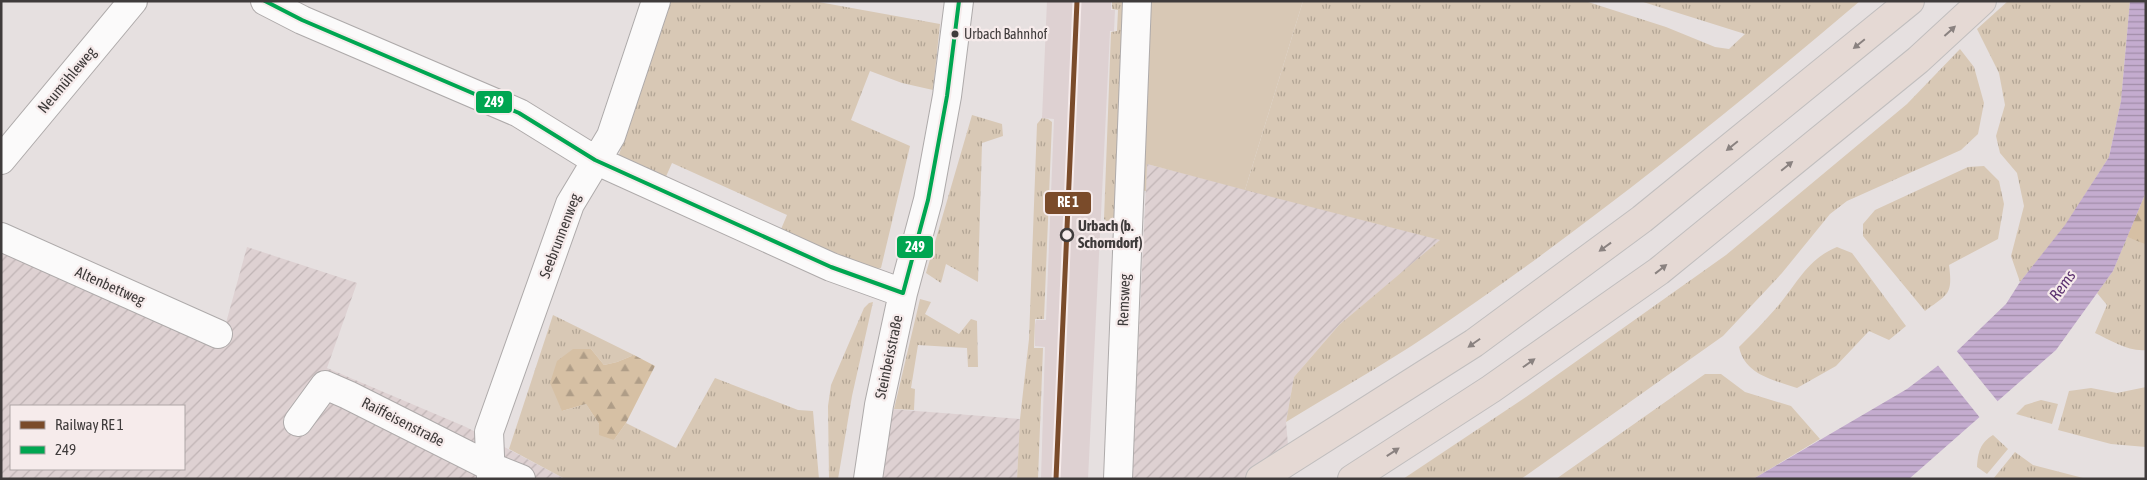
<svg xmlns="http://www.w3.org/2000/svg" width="2147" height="480" font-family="'Asap Condensed',sans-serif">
	<defs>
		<pattern id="industrial-furrows" width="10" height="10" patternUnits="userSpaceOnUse" patternTransform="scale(1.25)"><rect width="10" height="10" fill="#ded1d2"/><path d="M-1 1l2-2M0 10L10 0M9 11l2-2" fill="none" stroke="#c0b4b5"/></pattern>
		<pattern id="grass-tufts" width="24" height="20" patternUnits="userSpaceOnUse" patternTransform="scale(1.25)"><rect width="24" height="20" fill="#d8c8b5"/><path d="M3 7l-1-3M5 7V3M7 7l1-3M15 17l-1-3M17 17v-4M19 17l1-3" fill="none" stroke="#b1a494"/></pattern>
		<pattern id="forest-firs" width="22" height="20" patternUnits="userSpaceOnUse" patternTransform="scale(1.25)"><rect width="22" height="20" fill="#d6c0a4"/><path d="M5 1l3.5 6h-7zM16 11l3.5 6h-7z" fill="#af9d87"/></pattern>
		<pattern id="water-rules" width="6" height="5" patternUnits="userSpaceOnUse" patternTransform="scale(1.25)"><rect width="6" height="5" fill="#c4accf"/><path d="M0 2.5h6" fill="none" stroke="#a18da9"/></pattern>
	</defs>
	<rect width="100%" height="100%" fill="#e6e0e0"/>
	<!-- built -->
	<path fill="#ded1d2" d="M1047 1H1111V10H1115L1114 31H1110L1088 479H1041L1045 347 1035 346V325L1036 320H1046L1054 119 1042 118Z"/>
	<!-- industrial -->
	<path fill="url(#industrial-furrows)" fill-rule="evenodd" d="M1147 164 1441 240 1339 325 1294 377 1286 422 1291 479H1132Z
		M247 247 357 283 327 368 466 427 565 479H1V252L219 348ZM11 406H184V469H11Z
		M890 409 1020 419 1017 479H877Z"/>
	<!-- grass -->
	<path fill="url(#grass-tufts)" d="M668 1H813L940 24 933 90 902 83 870 71 851 120 910 146 881 268 868 271 779 234 787 215 672 163 664 181 618 158Z
		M1112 1H1123L1116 219 1110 224 1104 219 1111 32 1117 31 1118 10 1112 9Z
		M1303 1H1585L1666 27 1715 47 1729 49 1745 34 1640 1H1860C1721 119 1579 233 1428 335 1382 366 1333 393 1286 422L1294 377 1339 325 1440 240 1245 190Z
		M2008 1H2130L2121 101 2109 157 2065 226 2020 282 2011 256 2024 206 2017 173 2000 153 1996 136 2005 105 1999 73 1977 29Z
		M1960 49 1974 67 1984 103 1978 134 1961 150 1847 201 1830 214 1782 273 1723 336 1521 479H1403L1526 397 1726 255 1907 104Z
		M972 115 1002 124 1003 136 982 143 978 282 946 264 941 283 926 273Z
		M1042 118 1048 119 1052 122 1044 319H1035L1034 348H1043L1038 479H1017L1020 419 1029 339 1037 124Z
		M1984 166 1999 181 2004 204 1998 239 1949 265C1953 295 1948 294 1925 311L1863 236V224L1875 210 1968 167Z
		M2127 237 2146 243V350C2129 352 2110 340 2095 333L2107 305 2097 293 2113 271Z
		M1837 247 1852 253 1906 326 1889 340 1869 331 1836 366 1797 388C1774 380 1745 375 1739 347 1752 334 1765 321 1777 307 1798 283 1806 260 1837 247Z
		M920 299 931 302 925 314 959 334 971 319 977 321 978 367H968L967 348 918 345 911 388 915 389 914 410 894 409Z
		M873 302 852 396 838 479H829L828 406 831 385 864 308 869 303Z
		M553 315 634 355 617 362 604 365 591 349 562 411 586 404 599 424 614 440 626 423 676 448 715 378 798 410 813 411 819 479H565L509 449Z
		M1705 374H1721L1745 392 1791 406 1820 439 1753 479H1556Z
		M2146 387V447L2111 444 2058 430 2069 391 2091 388 2117 393Z
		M2041 400 2058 404 2052 424 2016 414 2025 405Z
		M1993 435 2008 449 1987 474 1977 467C1978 452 1980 443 1993 435Z
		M2015 452 2033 465 2087 479H1993Z"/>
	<!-- forest -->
	<path fill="url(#forest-firs)" d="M2146 192V243L2145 244 2127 237Z
		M573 349H591L604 365 617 362 634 355 655 366 626 423 614 440 599 435V424L586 404 562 411 550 383 557 361Z"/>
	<!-- garden -->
	<path fill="#d8c8b5" d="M1148 1H1303L1245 190 1147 164 1146 191 1135 190Z"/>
	<!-- water -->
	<path fill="url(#water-rules)" d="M2130 1H2146V192L2113 271 2056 350 1909 479H1753L1907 389 1956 352 2006 304 2020 282 2065 225 2109 157 2121 101Z"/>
	<!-- pier -->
	<path fill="#e6e0e0" d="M1955 349 1999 403 1981 419 1936 363Z"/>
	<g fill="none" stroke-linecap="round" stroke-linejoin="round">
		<defs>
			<path id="minor" d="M265 1 302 20 519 113 595 160 831 267 903 293
				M1 160 133 1
				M1 237 218 334
				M298 422 325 385 348 395 491 467 521 479
				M491 479 489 432 570 204 611 136 656 1
				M868 479 879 405 903 293 928 200 947 96 959 1
				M1118 479 1137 1"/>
			<path id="highway" d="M1260 479 1474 343 1642 219 1910 1
				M1352 479 1491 389 1659 271 1918 60 1982 1"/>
		</defs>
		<!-- minor casing -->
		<use href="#minor" stroke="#aeaaaa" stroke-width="30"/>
		<!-- highway casing -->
		<use href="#highway" stroke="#c1bebe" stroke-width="30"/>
		<!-- minor -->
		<use href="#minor" stroke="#fbfafa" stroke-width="28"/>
		<!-- highway -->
		<use href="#highway" stroke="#e5d9d4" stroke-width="28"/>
		<defs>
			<path id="bus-1" d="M265 1 302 20 519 113 595 160 831 267 903 293 928 200 947 96 959 1"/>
		</defs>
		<!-- bus-1 casing -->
		<use href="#bus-1" stroke="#f6ebeb" stroke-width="8"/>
		<!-- bus-1 -->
		<use href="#bus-1" stroke="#00a651" stroke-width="4"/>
		<defs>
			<path id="rail-1" d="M1056 479 1077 1"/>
		</defs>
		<!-- rail-1 casing -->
		<use href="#rail-1" stroke="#f6ebeb" stroke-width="9"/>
		<!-- rail-1 -->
		<use href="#rail-1" stroke="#7a4b2a" stroke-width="5"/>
	</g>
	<!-- one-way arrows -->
	<defs><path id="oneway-solid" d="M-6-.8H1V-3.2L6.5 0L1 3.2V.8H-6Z" transform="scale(1.25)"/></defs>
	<g fill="#8a8280">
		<use href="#oneway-solid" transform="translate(1950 31) rotate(-42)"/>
		<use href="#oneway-solid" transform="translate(1859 44) rotate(141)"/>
		<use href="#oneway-solid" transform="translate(1732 146) rotate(141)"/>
		<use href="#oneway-solid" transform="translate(1787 166) rotate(-39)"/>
		<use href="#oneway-solid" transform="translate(1605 247) rotate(144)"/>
		<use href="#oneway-solid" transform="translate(1661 269) rotate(-38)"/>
		<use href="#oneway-solid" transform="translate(1474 343) rotate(145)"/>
		<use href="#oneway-solid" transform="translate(1529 363) rotate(-35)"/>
		<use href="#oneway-solid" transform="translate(1393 452) rotate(-33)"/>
	</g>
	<!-- markers -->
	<circle fill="#3f3b3b" stroke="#f6ebeb" stroke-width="2" cx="955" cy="34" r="4.5"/>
	<circle fill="#f6ebeb" stroke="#3f3b3b" stroke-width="2.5" cx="1067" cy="235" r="6"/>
	<g text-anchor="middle" stroke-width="4.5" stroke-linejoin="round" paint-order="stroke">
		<!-- bus labels -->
		<g font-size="14" fill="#3f3b3b" stroke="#f6ebeb" text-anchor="start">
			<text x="964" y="39">Urbach Bahnhof</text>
		</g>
		<!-- street labels -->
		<g font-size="15" fill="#3f3b3b" stroke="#f6ebeb">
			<text transform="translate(67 80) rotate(-50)" y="5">Neumühleweg</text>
			<text transform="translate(560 236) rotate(-69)" y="5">Seebrunnenweg</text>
			<text transform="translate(110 286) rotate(24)" y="5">Altenbettweg</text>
			<text transform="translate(1124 300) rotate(-88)" y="5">Remsweg</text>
			<text transform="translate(889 357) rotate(-78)" y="5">Steinbeisstraße</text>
			<text transform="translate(403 422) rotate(27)" y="5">Raiffeisenstraße</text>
		</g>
		<!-- stop labels -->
		<g font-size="15" font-weight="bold" fill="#3f3b3b" stroke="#f6ebeb" text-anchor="start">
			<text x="1078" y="231">Urbach (b.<tspan x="1078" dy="17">Schorndorf)</tspan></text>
		</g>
		<!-- water labels -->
		<g font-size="16" font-style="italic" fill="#5d3371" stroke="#f6ebeb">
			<text transform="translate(2062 285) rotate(-54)" y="6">Rems</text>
		</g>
	</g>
	<g stroke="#f6ebeb" stroke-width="2">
		<rect x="475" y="90" width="38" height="24" rx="5" fill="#00a651"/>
		<rect x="1044" y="191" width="48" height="24" rx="5" fill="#7a4b2a"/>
		<rect x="896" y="235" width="38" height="24" rx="5" fill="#00a651"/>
	</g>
	<g font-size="14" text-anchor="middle" font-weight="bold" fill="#fff">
		<text x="494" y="107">249</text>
		<text x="1068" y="207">RE 1</text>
		<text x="915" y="252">249</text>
	</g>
	<!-- border -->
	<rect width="2147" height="480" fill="none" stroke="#3f3b3b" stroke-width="5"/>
	<!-- legend -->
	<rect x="10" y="405" width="175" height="65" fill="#f6ebeb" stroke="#ada5a5"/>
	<rect x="20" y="421" width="25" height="8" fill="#7a4b2a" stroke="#ada5a5"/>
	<text x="55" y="430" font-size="15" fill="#3f3b3b">Railway RE 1</text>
	<rect x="20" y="446" width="25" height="8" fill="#00a651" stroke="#ada5a5"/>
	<text x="55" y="455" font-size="15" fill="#3f3b3b">249</text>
</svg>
